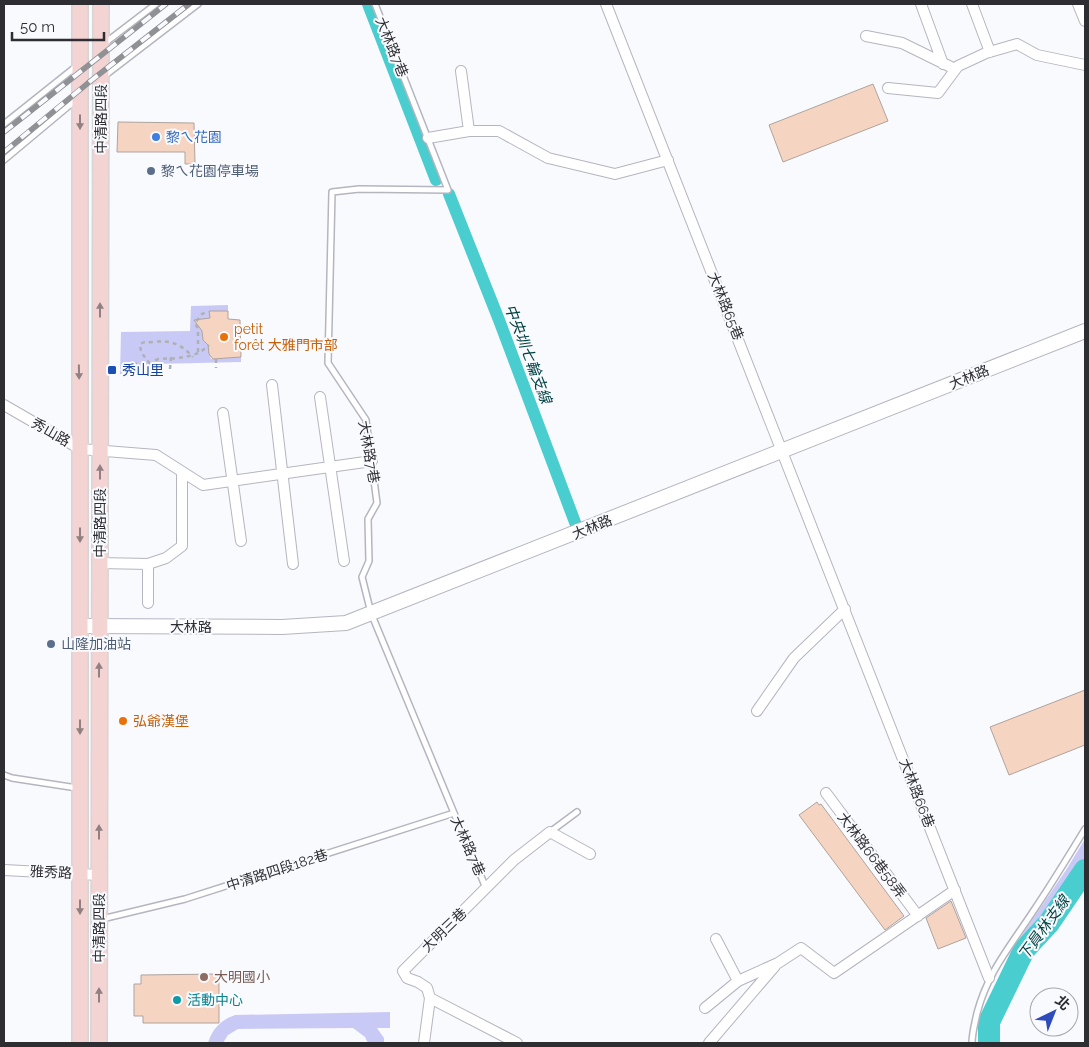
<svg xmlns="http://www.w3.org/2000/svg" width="1089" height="1047" font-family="Raleway,'Noto Sans TC',sans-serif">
	<rect width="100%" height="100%" fill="#f9fafe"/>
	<!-- green -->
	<path fill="#c9c9f6" d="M228 305V311H210V319L197 322V325L202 328 203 340 211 347 209 350 211 359 241 357V362L154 364V374H120L121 332 190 331 191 306Z
		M1085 839V861L1051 910 1007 962 1011 951 1066 870Z
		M390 1012V1028H377L384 1038V1043H368L365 1037 353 1028 238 1029 228 1035 223 1043H208C212 1029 221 1020 235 1015Z"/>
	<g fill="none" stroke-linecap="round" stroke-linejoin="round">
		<!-- canal -->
		<path stroke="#49cdce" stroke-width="12" d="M368 4 436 180
			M449 194 499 320 576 525"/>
		<!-- river -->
		<path stroke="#49cdce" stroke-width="22" d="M989 1043V1022L1024 950 1049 923 1085 870"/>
	</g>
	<!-- building -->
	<path fill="#f5d4c2" stroke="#afa39d" d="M873 84 888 121 783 162 769 125Z
		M118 122 194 123 195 164H185V152H117Z
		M209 311H228V319L240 320 241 357 213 359 209 354 208 345 203 340 202 331 194 320 210 318Z
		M1085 690V745L1009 775 990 727Z
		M817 802 819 805 821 804 904 916 885 930 799 815Z
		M951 901 966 938 938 949 926 918Z
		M219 974V1023H143V1016H134V984H141V975Z"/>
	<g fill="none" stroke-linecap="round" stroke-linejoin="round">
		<defs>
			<path id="lane" d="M375 4 448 190 359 189 332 192 328 363 366 420 377 503 368 519 369 561 362 577 371 613 454 813 486 888
				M105 43 156 4
				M103 77 198 4
				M4 124 78 65
				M4 160 77 99
				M4 775 12 778 77 788
				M550 832 577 812
				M102 919 185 899 454 813
				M972 1043C972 1033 975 1023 977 1013 988 972 1009 948 1032 913 1051 885 1068 857 1085 829"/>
			<path id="street" d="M606 4 989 978
				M921 4 943 64
				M972 4 990 52
				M1078 4 1085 21
				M866 36 902 43 955 69
				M461 71 469 131
				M888 88 938 93 958 66 986 53 1017 44 1037 55 1085 65
				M428 138 469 131H499L548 158 615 174 668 160
				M272 385 293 564
				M320 397 344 561
				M4 405 80 449 156 455 203 485 372 461
				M223 413 241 541
				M100 563 148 564V603
				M148 564 166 558 182 546V472
				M757 711 794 658 845 609
				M826 793 918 916
				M4 870 99 875
				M716 939 738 981
				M430 998 517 1043
				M705 1008 738 981 778 963 801 948 834 973 955 890
				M424 1043 430 998 427 988 418 982 407 978 403 971 514 860 550 832 590 854
				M709 1043 775 966"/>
			<path id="secondary" d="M80 626 282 627 346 623 1085 331"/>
			<path id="primary" d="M80 1043V4
				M99 1043 101 4"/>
		</defs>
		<!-- lane casing -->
		<use href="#lane" stroke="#b5b5c0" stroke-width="8"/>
		<!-- street casing -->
		<use href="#street" stroke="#b5b5c0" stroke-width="12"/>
		<!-- secondary casing -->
		<use href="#secondary" stroke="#b5b5c0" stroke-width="16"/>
		<!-- primary casing -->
		<use href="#primary" stroke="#d5d5d6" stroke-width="18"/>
		<!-- path -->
		<path stroke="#afb0b4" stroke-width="2.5" stroke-dasharray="4 4" stroke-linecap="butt" d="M198 352V329L195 323 202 314 207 312
			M216 359V368
			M133 363 137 364 148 372C150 364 151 362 158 359 177 358 195 359 209 345
			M150 364C145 357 140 353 140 344 145 341 147 343 152 342 170 340 180 343 193 357
			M170 369 171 357"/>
		<!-- lane -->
		<use href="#lane" stroke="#fff" stroke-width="5"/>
		<!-- street -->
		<use href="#street" stroke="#fff" stroke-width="10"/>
		<!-- secondary -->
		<use href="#secondary" stroke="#fff" stroke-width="14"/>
		<!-- primary -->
		<use href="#primary" stroke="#f4d3d3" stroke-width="15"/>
		<defs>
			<path id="rail" d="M4 132 166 4
				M4 152 88 83 189 4"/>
		</defs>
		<!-- rail casing -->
		<use href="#rail" stroke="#909195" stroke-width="5.5"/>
		<!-- rail -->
		<use href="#rail" stroke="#f9fafe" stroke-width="4" stroke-dasharray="11" stroke-linecap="butt"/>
	</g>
	<!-- one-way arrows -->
	<defs><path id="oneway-solid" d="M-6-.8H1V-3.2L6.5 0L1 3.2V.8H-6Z" transform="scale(1.25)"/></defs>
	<g fill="#918082">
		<use href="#oneway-solid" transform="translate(80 122) rotate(90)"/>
		<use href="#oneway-solid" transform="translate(100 310) rotate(-90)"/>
		<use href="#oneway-solid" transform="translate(79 372) rotate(89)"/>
		<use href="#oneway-solid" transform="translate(100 472) rotate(-90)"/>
		<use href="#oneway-solid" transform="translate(80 535) rotate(90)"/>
		<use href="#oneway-solid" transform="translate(99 670) rotate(-90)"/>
		<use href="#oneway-solid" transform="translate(80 727) rotate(90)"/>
		<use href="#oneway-solid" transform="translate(99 832) rotate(-90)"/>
		<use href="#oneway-solid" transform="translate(80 907) rotate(90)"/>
		<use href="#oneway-solid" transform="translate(99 995) rotate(-90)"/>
	</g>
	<!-- markers -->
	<circle fill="#3f7fe0" stroke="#f9fafe" stroke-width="2" cx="156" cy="137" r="5"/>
	<g fill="#5c6f8a" stroke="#f9fafe" stroke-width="2">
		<circle cx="151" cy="171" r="5"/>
		<circle cx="51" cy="644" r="5"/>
	</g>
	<g fill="#e8710a" stroke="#f9fafe" stroke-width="2">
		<circle cx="224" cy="337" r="5"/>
		<circle cx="123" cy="721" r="5"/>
	</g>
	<rect fill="#1a4fb4" stroke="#f9fafe" stroke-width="2" x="107" y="365" width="10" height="10" rx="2.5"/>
	<circle fill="#8d6e63" stroke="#f9fafe" stroke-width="2" cx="204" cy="977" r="5"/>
	<circle fill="#0f9aa8" stroke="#f9fafe" stroke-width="2" cx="177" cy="1000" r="5"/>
	<g text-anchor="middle" stroke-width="4" stroke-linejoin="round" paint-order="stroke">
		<!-- street labels -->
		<g font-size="14" fill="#2e2e32" stroke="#f9fafe">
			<text transform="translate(392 47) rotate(68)" y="5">大林路7巷</text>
			<text transform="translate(101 119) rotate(-90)" y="5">中清路四段</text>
			<text transform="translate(726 306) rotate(68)" y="5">大林路65巷</text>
			<text transform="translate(969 377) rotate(-22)" y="5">大林路</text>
			<text transform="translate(51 432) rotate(30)" y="5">秀山路</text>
			<text transform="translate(369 452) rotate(80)" y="5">大林路7巷</text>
			<text transform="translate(100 523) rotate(-90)" y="5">中清路四段</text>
			<text transform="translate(592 527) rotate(-22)" y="5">大林路</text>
			<text x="191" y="632">大林路</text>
			<text transform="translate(917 793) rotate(69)" y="5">大林路66巷</text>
			<text transform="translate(468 846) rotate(66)" y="5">大林路7巷</text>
			<text transform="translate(872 855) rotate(53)" y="5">大林路66巷58弄</text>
			<text transform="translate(277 870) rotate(-18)" y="5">中清路四段182巷</text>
			<text transform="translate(51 872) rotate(3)" y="5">雅秀路</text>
			<text transform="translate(99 928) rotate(-90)" y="5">中清路四段</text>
			<text transform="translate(444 930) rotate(-44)" y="5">大明三巷</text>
		</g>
		<!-- shop labels -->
		<g font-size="14" fill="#366cbe" stroke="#f9fafe" text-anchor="start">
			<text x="166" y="142">黎ㄟ花園</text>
		</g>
		<!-- service labels -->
		<g font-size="14" fill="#4e5e75" stroke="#f9fafe" text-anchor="start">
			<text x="161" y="176">黎ㄟ花園停車場</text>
			<text x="61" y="649">山隆加油站</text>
		</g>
		<!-- food labels -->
		<g font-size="14" fill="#c56008" stroke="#f9fafe" text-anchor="start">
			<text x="234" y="334">petit<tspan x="234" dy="16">forêt 大雅門市部</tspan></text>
			<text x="133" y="726">弘爺漢堡</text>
		</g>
		<!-- transit labels -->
		<g font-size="14" fill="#164399" stroke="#f9fafe" text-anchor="start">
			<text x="122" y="375">秀山里</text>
		</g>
		<!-- education labels -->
		<g font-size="14" fill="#785e54" stroke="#f9fafe" text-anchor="start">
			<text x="214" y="982">大明國小</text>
		</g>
		<!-- culture labels -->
		<g font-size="14" fill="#0d838f" stroke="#f9fafe" text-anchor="start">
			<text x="187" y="1005">活動中心</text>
		</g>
		<!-- water labels -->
		<g font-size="15" font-style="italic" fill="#003f40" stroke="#f9fafe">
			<text transform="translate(528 354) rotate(69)" y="5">中央圳七輪支線</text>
			<text transform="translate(1044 928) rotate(-54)" y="5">下員林支線</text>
		</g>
	</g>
	<!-- border -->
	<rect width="1089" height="1047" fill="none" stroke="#2e2e32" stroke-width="10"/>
	<!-- north arrow -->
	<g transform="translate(1054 1012) rotate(43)"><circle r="24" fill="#f9fafe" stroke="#a8a8ac"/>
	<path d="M0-4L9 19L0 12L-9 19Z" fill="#2e4cbc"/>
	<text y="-8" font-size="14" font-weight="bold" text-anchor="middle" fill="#2e2e32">北</text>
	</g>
	<!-- scale -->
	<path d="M12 32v8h92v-8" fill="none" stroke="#2e2e32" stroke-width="2.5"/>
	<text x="20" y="32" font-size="15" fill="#2e2e32" stroke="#f9fafe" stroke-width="4" paint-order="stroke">50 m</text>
</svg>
